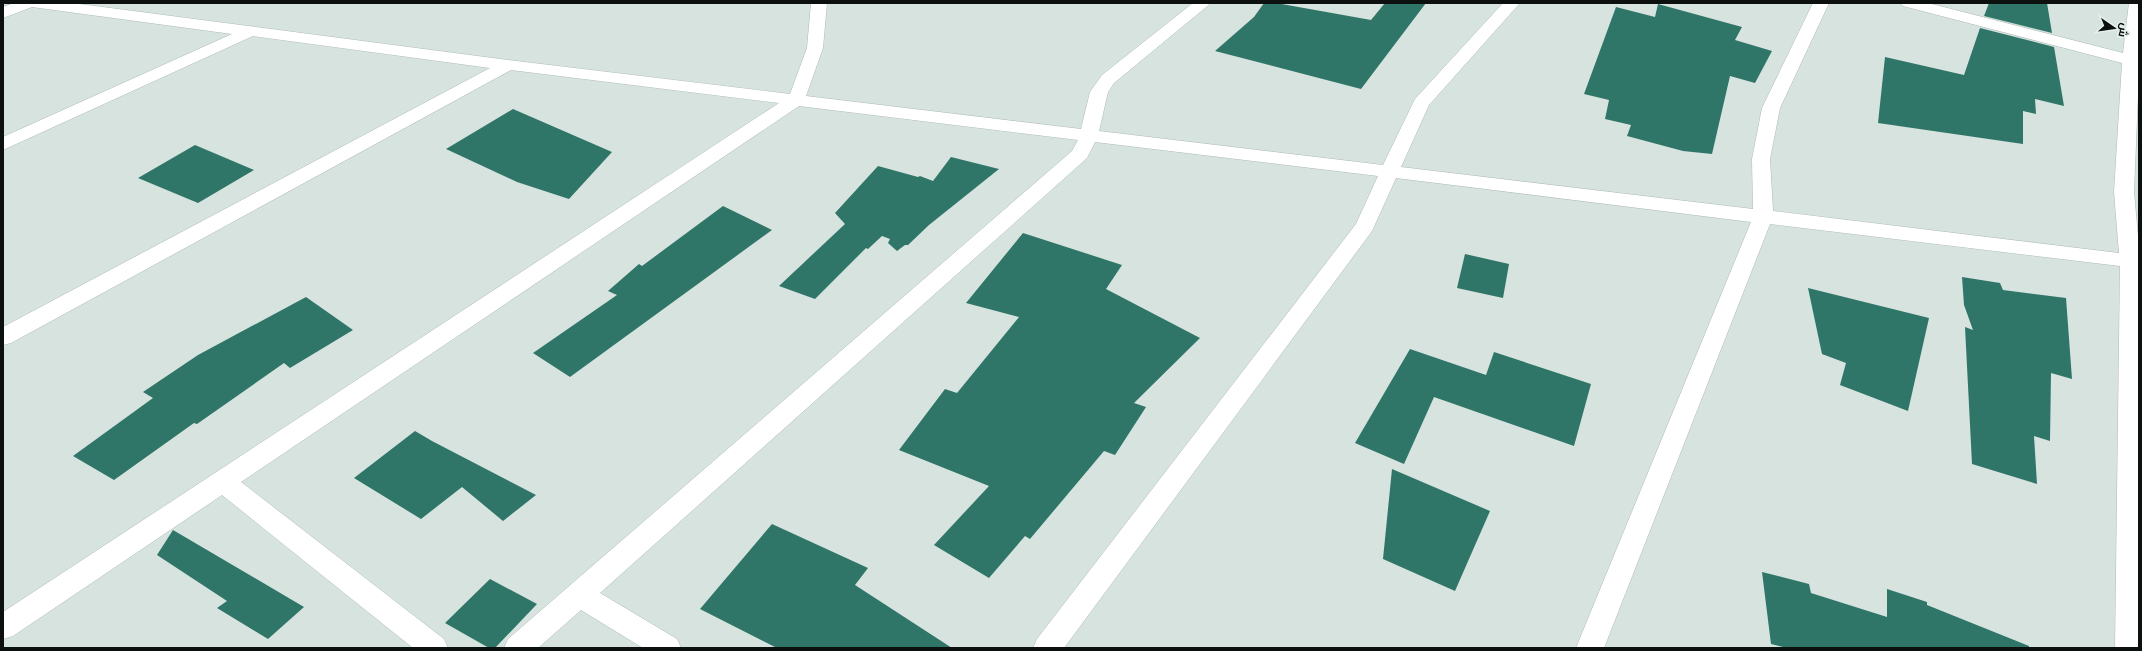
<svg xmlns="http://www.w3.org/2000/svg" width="2142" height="651" font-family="Jost,Cairo,sans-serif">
	<rect width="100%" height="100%" fill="#d7e3df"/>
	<!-- building -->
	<path fill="#2f7668" d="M1264 3H1276L1371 20 1385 3H1426L1361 89 1215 51 1254 17Z
		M1989 3H2047L2052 33 1984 16Z
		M1658 4 1742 27 1735 40 1772 51 1755 83 1730 76 1712 154 1683 151 1627 136 1631 125 1605 119 1609 100 1584 94 1616 7 1655 17Z
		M1980 28 2054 47 2064 106 2035 99 2036 114 2023 111V144L1878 123 1885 57 1964 75Z
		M513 109 612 152 569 199 517 182 446 149Z
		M195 145 254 170 198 203 138 178Z
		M951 157 999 169 929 225 908 245H905L897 251 888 243 890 239 882 236 868 249 866 248 815 299 779 286 845 224 835 213 878 166 918 177 920 176 933 181Z
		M723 206 772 230 570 377 533 353 617 295 608 291 639 264 642 266Z
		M1023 233 1122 265 1106 289 1200 338 1134 403 1146 407 1115 455 1104 451 1030 539 1025 536 989 578 934 545 989 486 899 450 945 389 957 393 1019 317 966 303Z
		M1465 254 1509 264 1503 298 1457 288Z
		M1962 277 2000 283 2003 290 2066 298 2072 379 2051 373 2050 441 2034 436 2037 484 1972 464 1965 327 1973 330 1964 305Z
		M1808 288 1929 318 1908 411 1840 385 1846 363 1822 354Z
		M306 297 353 330 290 368 284 363 197 424 194 423 114 480 73 456 153 398 143 392 198 355Z
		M1410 349 1486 375 1494 352 1591 384 1574 446 1434 397 1404 464 1355 443Z
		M415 431 432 441 536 495 503 521 462 487 421 519 354 478Z
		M1392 469 1490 511 1455 591 1383 559Z
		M772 524 868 568 855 585 952 648H777L700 609Z
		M173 530 304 607 268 639 217 608 227 601 157 555Z
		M1762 572 1809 584 1811 593 1887 617V589L1927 602V605L2029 646V648H1787L1771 644Z
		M490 579 537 604 495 648H489L445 623Z"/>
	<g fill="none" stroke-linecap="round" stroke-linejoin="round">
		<defs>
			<path id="minor" d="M14 3H72L508 60 790 94 807 48 811 3H827L823 48 806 96 1081 129 1090 92 1102 75 1193 3H1211L1114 83 1108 92 1099 131 1383 165 1415 99 1503 3H1520L1429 105 1401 167 1753 209 1752 159 1762 108 1813 3H1829L1780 108 1770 159 1773 211 2119 253 2114 192 2122 63 1903 6 1901 3H1928L2123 53 2129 3H2139V71L2134 192 2139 247V648H2115L2120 266 1770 224 1604 648H1576L1751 222 1396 178 1372 231 1064 648H1033L1037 639 1356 224 1378 176 1095 142 1087 158 600 593 677 639 681 648H643L581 610 538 648H504L508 639 1072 151 1078 140 799 106 241 482 444 639 448 648H413L222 495 13 636 3 639V612L779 103 511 70 11 343 3 345V327L490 68 253 36 3 150V137L232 34 32 7 3 18V7Z"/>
		</defs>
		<!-- minor casing -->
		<use href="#minor" stroke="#afbbb8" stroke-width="1"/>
		<!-- minor -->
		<use href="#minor" fill="#fff" fill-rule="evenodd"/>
	</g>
	<!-- border -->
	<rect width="2142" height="651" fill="none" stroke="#0c100f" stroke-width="8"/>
	<!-- north arrow -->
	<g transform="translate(2114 28) rotate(103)" stroke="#e4f0ed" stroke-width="3" paint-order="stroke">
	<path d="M0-3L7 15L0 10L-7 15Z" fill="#0c100f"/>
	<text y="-6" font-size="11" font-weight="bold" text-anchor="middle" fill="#0c100f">ش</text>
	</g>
</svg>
